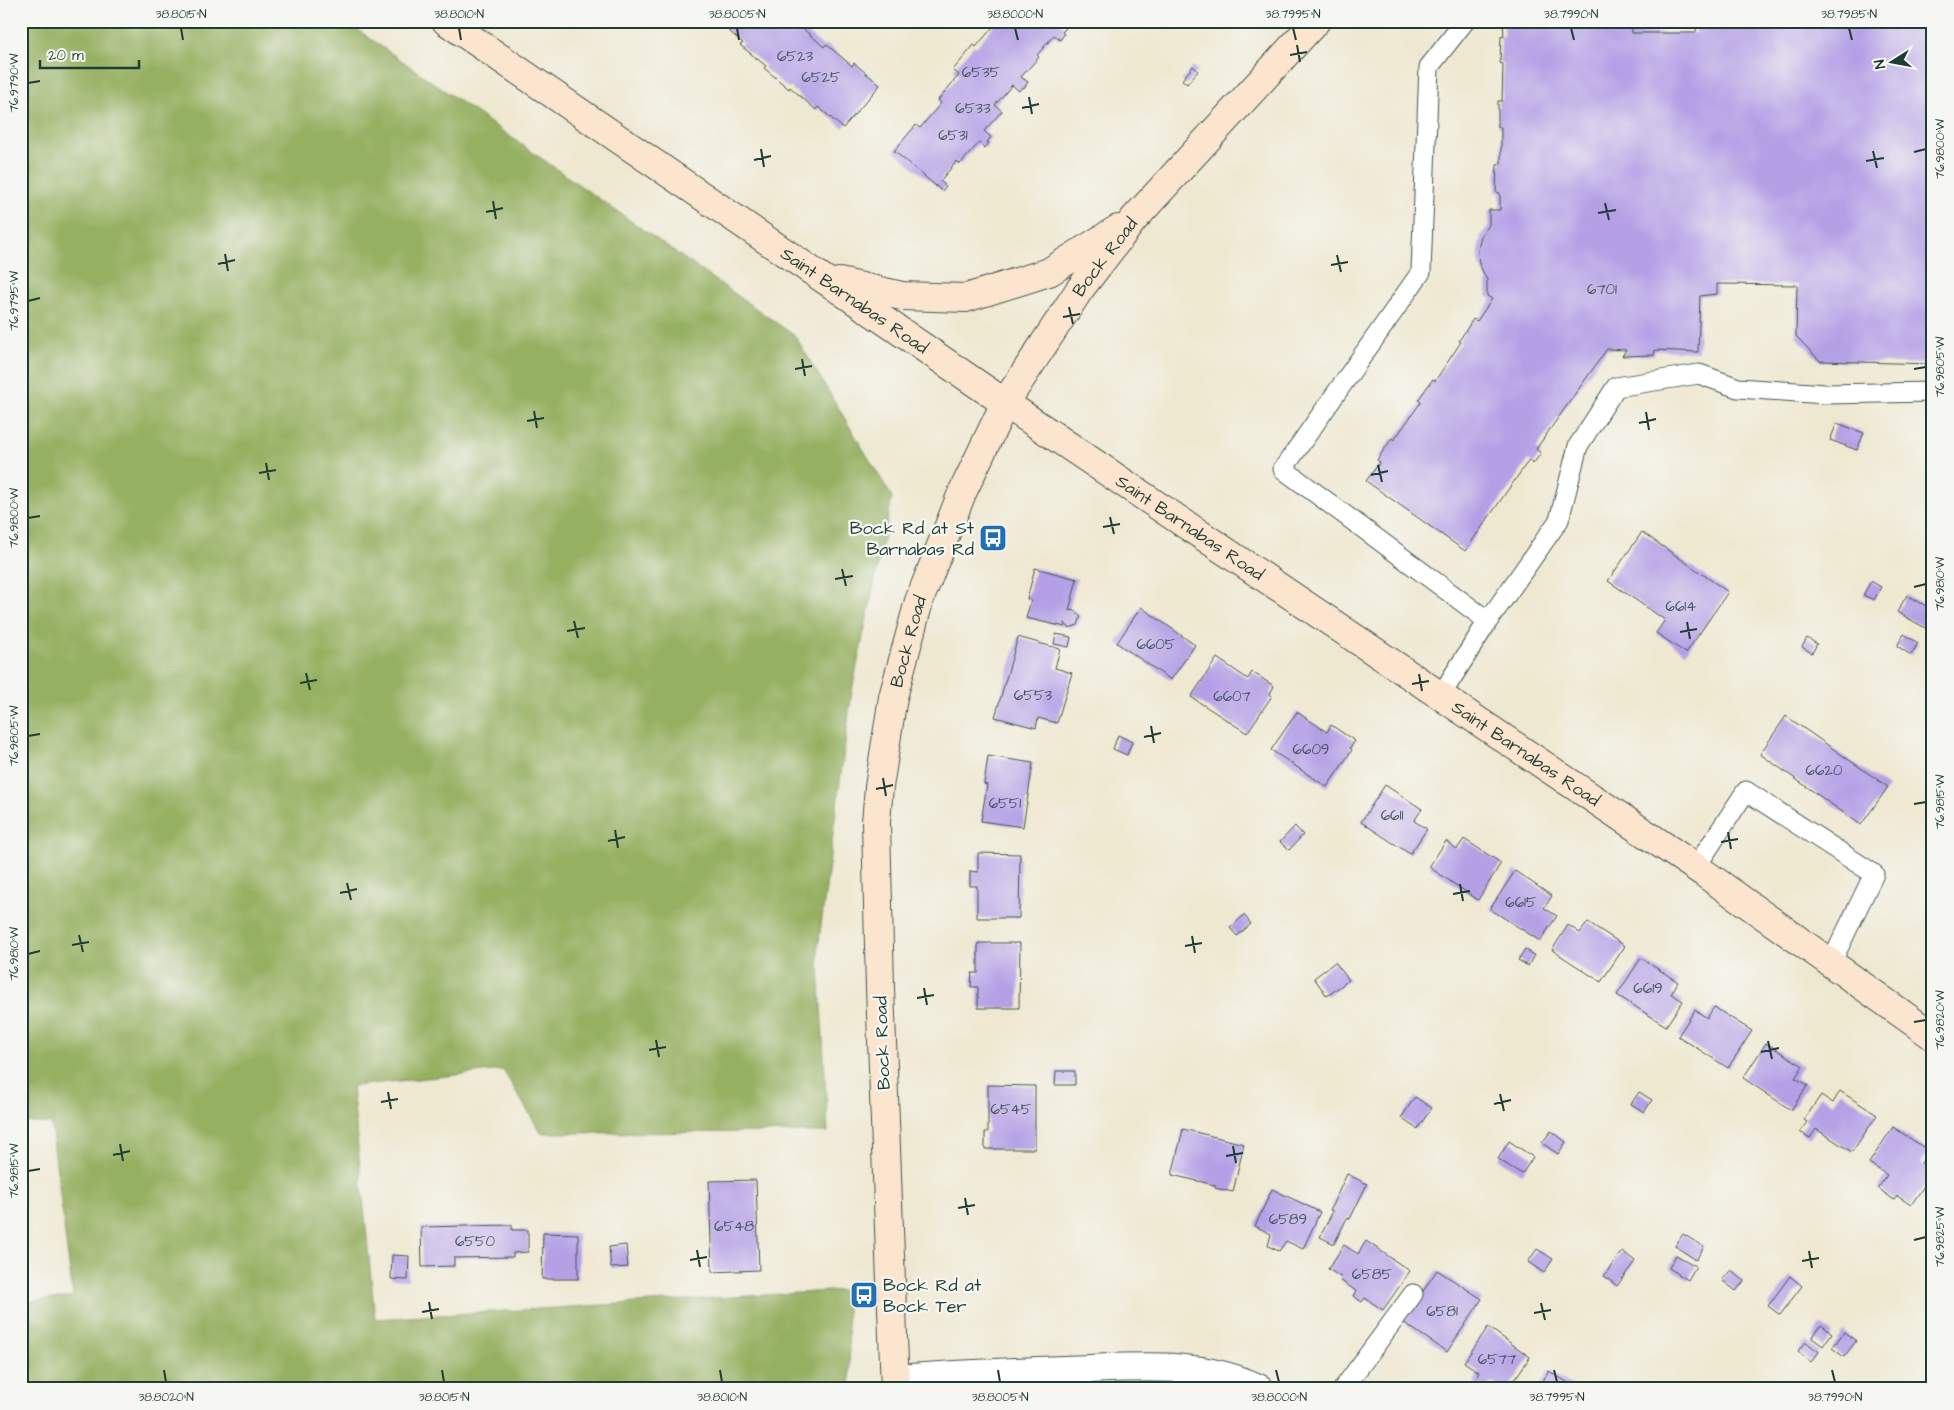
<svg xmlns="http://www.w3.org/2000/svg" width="1954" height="1410" font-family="'Architects Daughter',sans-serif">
	<rect width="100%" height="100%" fill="#f6f6f2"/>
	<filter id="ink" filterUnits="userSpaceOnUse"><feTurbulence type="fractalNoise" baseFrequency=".02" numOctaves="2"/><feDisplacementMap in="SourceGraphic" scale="10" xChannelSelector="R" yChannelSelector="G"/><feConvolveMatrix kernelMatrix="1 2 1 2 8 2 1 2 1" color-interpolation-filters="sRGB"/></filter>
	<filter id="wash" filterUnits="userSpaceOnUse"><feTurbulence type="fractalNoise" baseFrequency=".0096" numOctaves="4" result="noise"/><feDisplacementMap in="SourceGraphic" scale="20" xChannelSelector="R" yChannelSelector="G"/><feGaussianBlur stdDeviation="1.12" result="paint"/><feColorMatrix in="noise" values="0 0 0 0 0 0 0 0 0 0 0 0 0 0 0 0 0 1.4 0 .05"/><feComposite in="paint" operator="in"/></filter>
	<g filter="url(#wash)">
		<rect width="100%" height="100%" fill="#efe8d1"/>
		<!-- forest -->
		<path fill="#96b062" stroke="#5a764b" d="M21 21H345L795 336 892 497 852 690 818 948 828 1132 541 1133 503 1070 352 1086 375 1319 846 1290 851 1389H21V1302L73 1297 51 1124 21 1122Z"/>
		<g id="blocks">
			<!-- building -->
			<path fill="#b5a0e6" d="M717 21H799L802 24 800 26 824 47 826 44 852 66 854 63 880 85 843 128 818 107 816 110 790 87 789 89 764 68 766 66 740 45 743 43Z
				M998 21H1062L1060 23 1066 28 1062 32 1064 34 1060 40 1054 35 1037 55 1039 57 1021 77 1028 82 1024 88 1022 87 1019 91 1012 85 995 105 1002 111 984 131 991 137 987 142 989 143 985 148 979 143 960 164 957 161 940 181 946 186 942 191 894 151 916 125 920 128 941 103 938 100 959 75 953 70 974 45 976 47Z
				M1503 21H1632V33H1696L1697 21H1933V364L1820 361 1796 336 1797 285 1717 284V294L1700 296 1698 352 1655 350 1654 355 1622 356 1626 350 1607 349 1536 449 1541 453 1533 464 1529 460 1465 551 1366 481 1380 462 1377 460 1392 438 1394 440 1421 402 1418 400 1433 379 1435 381 1461 342 1459 341 1473 319 1477 321 1492 299 1487 296V280L1479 264 1478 250 1481 236 1489 225V210H1500V193L1496 192 1497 165 1501 164V127H1498V101H1502L1503 64 1500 63 1501 36 1504 37Z
				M1193 66 1198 71 1187 84 1182 80Z
				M1837 423 1864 433 1857 450 1830 440Z
				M1642 532 1728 592 1686 653 1656 633 1665 620 1608 581Z
				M1035 568 1077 579 1069 611 1073 610 1081 616 1078 625 1069 628 1065 623V627L1026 618 1031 600 1027 599Z
				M1871 581 1881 587 1874 600 1863 595Z
				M1907 595 1933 610V618L1927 629 1897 612Z
				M1141 607 1195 645 1171 680 1117 643Z
				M1056 634 1071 637 1069 647 1054 644Z
				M1904 634 1918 643 1911 655 1897 646Z
				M1018 637 1060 649 1055 668 1072 673 1057 723 1038 718 1036 728 995 717Z
				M1807 638 1817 644 1812 653 1802 647Z
				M1217 658 1248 679 1252 672 1274 686 1270 694 1272 696 1247 733 1191 697Z
				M1297 712 1327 732 1331 725 1355 741 1350 748 1352 750 1327 787 1271 750Z
				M1786 716 1888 787 1861 825 1760 754Z
				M1118 735 1132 742 1127 755 1113 749Z
				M988 756 1033 763 1023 827 981 821 987 785 984 784Z
				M1385 785 1422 809 1414 821 1427 829 1410 854 1361 822Z
				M1295 826 1303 835 1289 850 1280 842Z
				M1464 839 1501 863 1478 900 1429 867 1446 841 1457 849Z
				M978 853 1020 854 1019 918H977V886H970V871L978 872Z
				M1515 871 1552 896 1544 908 1557 916 1540 941 1490 909Z
				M1244 915 1251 924 1237 936 1230 928Z
				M1588 922 1625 946 1601 982 1552 950 1568 925 1580 933Z
				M978 943H1020L1019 1008H978V987H971L972 973H978Z
				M1525 949 1534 955 1528 966 1518 960Z
				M1641 958 1678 982 1671 994 1683 1001 1666 1026 1617 995Z
				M1335 962 1349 980 1327 996 1314 978Z
				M1714 1007 1752 1031 1728 1068 1678 1036 1695 1010 1707 1018Z
				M1766 1043 1803 1066 1795 1078 1808 1085 1791 1110 1743 1078Z
				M1056 1071H1075V1085H1055Z
				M988 1085 1035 1086V1149H985V1132H988Z
				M1840 1091 1877 1115 1852 1152 1816 1129 1810 1138 1800 1132 1807 1122 1804 1120 1821 1095 1833 1103Z
				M1639 1092 1652 1100 1644 1112 1631 1104Z
				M1415 1097 1432 1108 1417 1129 1401 1118Z
				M1893 1127 1929 1151 1921 1163 1933 1171V1173L1911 1205 1897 1196 1894 1200 1878 1188 1887 1175 1869 1163Z
				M1183 1129 1244 1144 1233 1192 1215 1188V1185L1172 1175Z
				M1551 1131 1566 1142 1558 1154 1542 1143Z
				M1509 1141 1533 1157 1522 1174 1498 1159Z
				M1347 1174 1367 1184 1350 1219 1347 1218 1334 1244 1320 1237 1333 1211 1330 1210Z
				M756 1180 759 1270 712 1272 709 1181Z
				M1272 1189 1320 1212 1303 1249 1286 1241 1279 1251 1268 1246 1271 1234 1255 1226Z
				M512 1225V1230H528V1252L513 1253V1257L454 1258V1266L422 1267 421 1227Z
				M543 1233 578 1234V1279H542Z
				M1683 1234 1704 1247 1696 1260 1675 1246Z
				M1366 1241 1410 1271 1383 1310 1365 1298 1362 1302 1353 1296 1356 1291 1340 1280 1342 1278 1328 1269 1344 1245 1358 1254Z
				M626 1245 628 1267 611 1268 609 1247Z
				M1537 1249 1553 1259 1544 1273 1528 1262Z
				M1622 1251 1635 1261 1617 1286 1604 1276Z
				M392 1255 409 1256 408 1280 391 1279Z
				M1676 1255 1696 1266 1688 1280 1669 1268Z
				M1437 1270 1482 1299 1447 1352 1403 1322Z
				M1731 1270 1744 1281 1736 1291 1722 1280Z
				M1790 1276 1802 1286 1780 1315 1768 1306Z
				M1821 1325 1832 1333 1823 1346 1812 1338Z
				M1488 1327 1530 1357 1508 1389H1502L1492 1382 1484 1389 1474 1383 1479 1372 1464 1362Z
				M1844 1332 1856 1341 1844 1357 1832 1348Z
				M1806 1342 1819 1352 1811 1362 1798 1351Z
				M1549 1371 1578 1389H1538Z"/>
		</g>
	</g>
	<g filter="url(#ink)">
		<use href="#blocks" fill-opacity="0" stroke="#3e574c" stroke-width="1"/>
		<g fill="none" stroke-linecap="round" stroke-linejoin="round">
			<defs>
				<path id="service" d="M1465 21 1429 67 1421 272 1283 469 1488 621
					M1441 695 1488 621 1559 520 1578 446 1616 387 1699 374 1738 388 1825 394 1933 392
					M1696 867 1746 791 1874 874 1831 963
					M1343 1389 1413 1294"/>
				<path id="minor" d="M895 1379C952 1375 1008 1372 1065 1370 1130 1368 1200 1359 1260 1389"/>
				<g id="secondary">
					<path id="s1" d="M446 21 1005 403 1704 873 1933 1036"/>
					<path d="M839 282 902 296 966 298 1049 272 1118 229"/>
					<path id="s2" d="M895 1389 880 988 876 822 879 787 893 697 919 601 962 493 1005 403 1080 289 1134 219 1316 21"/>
				</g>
			</defs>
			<!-- service casing -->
			<use href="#service" stroke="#3e574c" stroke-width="21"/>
			<!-- minor casing -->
			<use href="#minor" stroke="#3e574c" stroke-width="30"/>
			<!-- secondary casing -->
			<use href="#secondary" stroke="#3e574c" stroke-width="30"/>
			<!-- service -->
			<use href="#service" stroke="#fff" stroke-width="19"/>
			<!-- minor -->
			<use href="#minor" stroke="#fff" stroke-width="28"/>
			<!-- secondary -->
			<use href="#secondary" stroke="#fce5cf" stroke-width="28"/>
		</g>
	</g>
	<!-- ticks -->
	<path fill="none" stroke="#1f3d34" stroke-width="2" d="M181 28 183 40M459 28 461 40M737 28 739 40M1015 28 1018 40M1293 28 1296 40M1571 28 1574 40M1849 28 1852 40M1297 45 1300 62M1290 55 1307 52M28 83 40 81M1029 97 1032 114M1022 108 1039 104M761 149 764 167M1873 151 1877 168M1914 152 1926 149M754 160 771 156M1866 161 1884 158M493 201 496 219M1605 203 1609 220M486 212 503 208M1598 213 1616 210M225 254 228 271M1337 255 1341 272M218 264 235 260M1331 265 1348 262M28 301 40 298M1069 307 1073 324M1063 317 1080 314M802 359 805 376M795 369 812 366M1914 369 1926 367M534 411 537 428M1646 412 1649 430M527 421 544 418M1639 423 1656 419M266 463 269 480M1378 465 1382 482M259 473 276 470M1371 475 1388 471M1110 517 1114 534M28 518 40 516M1103 527 1120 524M842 569 846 586M835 579 853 576M1914 587 1926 584M574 621 578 638M1687 622 1690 639M567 631 585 628M1680 632 1697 629M306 673 310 690M1419 674 1422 691M300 683 317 680M1412 684 1429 681M1151 726 1154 743M28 736 40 734M1144 737 1161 733M883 778 886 796M876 789 893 785M1914 804 1926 802M615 830 618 848M1728 832 1731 849M608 841 625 837M1721 842 1738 839M347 883 351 900M1460 884 1463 901M340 893 357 889M1453 894 1470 891M79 935 83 952M1192 936 1195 953M72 945 89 942M1185 946 1202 943M28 954 40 951M924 988 927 1005M917 998 934 995M1914 1022 1926 1020M656 1040 659 1057M1768 1041 1772 1059M649 1050 666 1047M1761 1052 1779 1048M388 1092 391 1109M1500 1094 1504 1111M381 1102 398 1099M1494 1104 1511 1100M120 1144 123 1161M1233 1146 1236 1163M113 1155 130 1151M1226 1156 1243 1153M28 1171 40 1169M965 1198 968 1215M958 1208 975 1205M1914 1240 1926 1237M697 1250 700 1267M1809 1251 1812 1268M690 1260 707 1257M1802 1261 1819 1258M429 1302 432 1319M1541 1303 1545 1320M422 1312 439 1309M1534 1313 1551 1310M164 1370 166 1382M442 1370 444 1382M720 1370 722 1382M998 1370 1000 1382M1276 1370 1279 1382M1554 1370 1557 1382M1832 1370 1835 1382"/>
	<!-- icons -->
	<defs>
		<symbol id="bus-square" viewBox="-11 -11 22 22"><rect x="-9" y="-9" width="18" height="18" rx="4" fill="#1f6fb2" stroke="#f6f6f2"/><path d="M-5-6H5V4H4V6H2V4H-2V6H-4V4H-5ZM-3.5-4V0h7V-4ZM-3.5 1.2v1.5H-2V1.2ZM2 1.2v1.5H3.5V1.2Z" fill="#fff"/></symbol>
	</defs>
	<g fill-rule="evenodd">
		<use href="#bus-square" x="977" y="522" width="32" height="32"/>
		<use href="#bus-square" x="848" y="1279" width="32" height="32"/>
	</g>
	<g text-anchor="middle" stroke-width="4.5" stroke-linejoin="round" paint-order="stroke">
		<!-- number labels -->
		<g font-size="15" fill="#445660">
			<text x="795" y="61">6523</text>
			<text x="981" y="77">6535</text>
			<text x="821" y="82">6525</text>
			<text x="973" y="113">6533</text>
			<text x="953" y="140">6531</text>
			<text x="1602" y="294">6701</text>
			<text x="1681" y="611">6614</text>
			<text x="1156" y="649">6605</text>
			<text x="1033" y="700">6553</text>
			<text x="1232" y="701">6607</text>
			<text x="1311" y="754">6609</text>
			<text x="1824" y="775">6620</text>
			<text x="1005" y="808">6551</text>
			<text x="1392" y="820">6611</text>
			<text x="1521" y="907">6615</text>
			<text x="1648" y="993">6619</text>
			<text x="1011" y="1114">6545</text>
			<text x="1288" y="1224">6589</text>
			<text x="734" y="1231">6548</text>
			<text x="475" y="1246">6550</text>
			<text x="1372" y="1279">6585</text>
			<text x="1442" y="1316">6581</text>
			<text x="1497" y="1364">6577</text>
		</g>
		<!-- street labels -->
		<g font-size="18" fill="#1f3d34" stroke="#f6f6f2">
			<text dy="6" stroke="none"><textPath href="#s2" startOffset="1186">Bock Road</textPath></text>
			<text dy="6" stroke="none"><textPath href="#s1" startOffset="495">Saint Barnabas Road</textPath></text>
			<text dy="6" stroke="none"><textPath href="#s1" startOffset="900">Saint Barnabas Road</textPath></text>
			<text dy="6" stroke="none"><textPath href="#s2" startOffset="751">Bock Road</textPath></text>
			<text dy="6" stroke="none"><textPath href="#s1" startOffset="1305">Saint Barnabas Road</textPath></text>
			<text transform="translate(882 1043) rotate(-92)" y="6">Bock Road</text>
		</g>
		<!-- poi labels -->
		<g font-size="18" fill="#1f3d34" stroke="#f6f6f2" text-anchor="end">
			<text x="974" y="534">Bock Rd at St<tspan x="974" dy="21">Barnabas Rd</tspan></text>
			<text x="883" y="1291" text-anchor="start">Bock Rd at<tspan x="883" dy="21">Bock Ter</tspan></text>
		</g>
	</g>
	<!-- margin -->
	<rect width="1954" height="1410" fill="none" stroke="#f6f6f2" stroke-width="55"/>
	<!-- north arrow -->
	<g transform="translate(1892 62) rotate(259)" stroke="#f6f6f2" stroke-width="4" paint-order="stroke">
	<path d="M0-4L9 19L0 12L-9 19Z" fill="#1f3d34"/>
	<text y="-8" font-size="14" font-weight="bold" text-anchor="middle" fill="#1f3d34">N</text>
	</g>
	<!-- scale -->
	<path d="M40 60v8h99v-8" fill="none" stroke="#1f3d34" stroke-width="2.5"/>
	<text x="48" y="60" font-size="15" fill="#1f3d34" stroke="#f6f6f2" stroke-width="4" paint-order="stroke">20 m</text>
	<rect x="28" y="28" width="1898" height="1354" fill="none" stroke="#1f3d34" stroke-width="2"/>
	<g font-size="12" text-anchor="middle" fill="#1f3d34">
		<text x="181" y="18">38.8015°N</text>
		<text x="459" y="18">38.8010°N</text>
		<text x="737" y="18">38.8005°N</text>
		<text x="1015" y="18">38.8000°N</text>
		<text x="1293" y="18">38.7995°N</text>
		<text x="1571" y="18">38.7990°N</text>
		<text x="1849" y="18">38.7985°N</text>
		<text transform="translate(14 83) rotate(-90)" y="4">76.9790°W</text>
		<text transform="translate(1940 149) rotate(-90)" y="4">76.9800°W</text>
		<text transform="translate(14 301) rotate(-90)" y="4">76.9795°W</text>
		<text transform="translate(1940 367) rotate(-90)" y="4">76.9805°W</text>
		<text transform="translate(14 518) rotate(-90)" y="4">76.9800°W</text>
		<text transform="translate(1940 584) rotate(-90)" y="4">76.9810°W</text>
		<text transform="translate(14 736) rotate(-90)" y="4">76.9805°W</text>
		<text transform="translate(1940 802) rotate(-90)" y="4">76.9815°W</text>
		<text transform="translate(14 954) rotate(-90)" y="4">76.9810°W</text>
		<text transform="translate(1940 1020) rotate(-90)" y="4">76.9820°W</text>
		<text transform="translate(14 1171) rotate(-90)" y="4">76.9815°W</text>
		<text transform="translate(1940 1237) rotate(-90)" y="4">76.9825°W</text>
		<text x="166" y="1401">38.8020°N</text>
		<text x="444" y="1401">38.8015°N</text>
		<text x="722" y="1401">38.8010°N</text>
		<text x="1000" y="1401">38.8005°N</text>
		<text x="1279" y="1401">38.8000°N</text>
		<text x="1557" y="1401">38.7995°N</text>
		<text x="1835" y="1401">38.7990°N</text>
	</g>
</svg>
